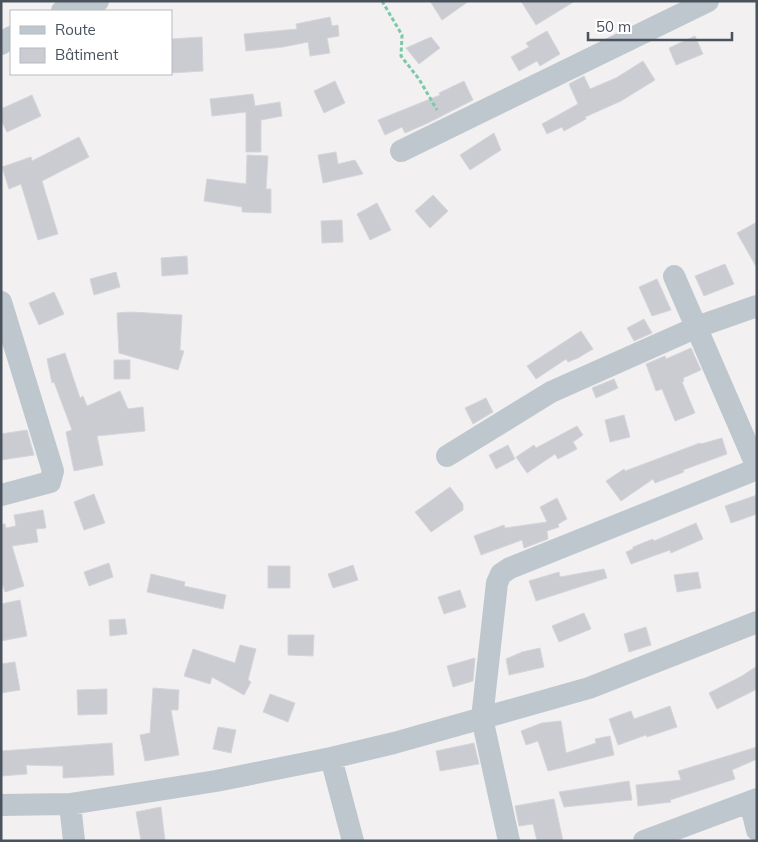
<svg xmlns="http://www.w3.org/2000/svg" width="758" height="842" font-family="Mulish,sans-serif">
	<rect width="100%" height="100%" fill="#f2f0f0"/>
	<!-- building -->
	<path fill="#caccd2" stroke="#d5d6db" d="M430 1H469L442 20Z
		M521 1H575L536 25Z
		M330 17 332 26 338 25 339 36 327 38 330 53 310 56 308 42 283 47 246 51 244 34 297 29 296 24Z
		M547 31 560 54 540 66 537 61 519 71 511 57 529 47 526 43Z
		M695 36 703 54 676 65 669 48Z
		M202 37 203 71 171 73V39Z
		M431 37 440 48 419 64 406 48Z
		M643 61 655 80 621 101 585 117 586 119 564 131 562 127 547 134 542 124 578 104 569 84 584 76 590 89 616 78Z
		M335 81 345 103 324 113 314 91Z
		M464 81 473 100 428 123 405 133 402 127 385 135 378 120 440 95 439 93Z
		M253 94 255 106 280 102 282 116 261 120V152H246V112L212 116 210 99Z
		M32 95 41 116 7 132 1 120V109Z
		M494 133 501 150 470 170 460 155Z
		M79 137 89 157 42 181 58 234 38 240 21 184 9 189 2 167 31 157 32 161Z
		M336 152 338 164 355 160 363 174 323 183 318 155Z
		M247 155 268 156 266 189H271V213L242 212V207L204 201 207 179 246 184Z
		M433 195 448 211 430 228 415 211Z
		M377 203 391 230 370 240 357 214Z
		M342 220 343 242 322 243 321 221Z
		M757 222V268L737 233Z
		M187 256 188 274 162 276 161 258Z
		M725 264 734 284 704 296 695 276Z
		M116 272 120 287 94 295 90 279Z
		M657 279 671 310 652 316 639 287Z
		M54 292 64 314 39 325 29 303Z
		M131 312 182 315 180 350 184 351 178 370 119 353 117 313Z
		M644 319 652 333 634 341 627 328Z
		M581 331 593 349 578 358 568 362 566 359 536 379 527 366Z
		M691 348 701 370 683 378 684 381 682 382 695 413 675 421 662 389 656 391 646 364 665 356 666 359Z
		M65 353 80 398 83 396 87 406 120 391 128 409 143 407 145 431 97 436 103 465 74 471 66 432 72 430 54 382 52 383 47 359Z
		M114 360H130V379H114Z
		M614 379 618 388 596 398 592 388Z
		M486 398 493 412 473 424 465 408Z
		M624 415 630 437 610 442 605 420Z
		M577 426 583 435 573 442 577 449 558 459 555 454 527 473 516 457 534 445 536 448Z
		M27 430 34 455 1 460V434Z
		M722 438 727 454 683 470 684 472 655 483 653 479 621 501 606 481 624 469 625 471 700 443 701 444Z
		M508 445 515 459 496 469 489 455Z
		M450 487 463 504V510L431 532 415 512Z
		M94 494 105 523 84 530 74 502Z
		M757 495V514L731 523 725 506Z
		M557 498 567 519 558 524 559 527 547 531 548 539 524 548 522 540 481 555 474 536 504 525 505 528 547 522 540 507Z
		M43 510 46 528 36 529 38 542 12 546 24 586 5 592 1 580V524H5L6 528 16 526 14 515Z
		M696 523 703 539 671 553 670 550 631 564 626 552 633 549V547L653 539 654 541Z
		M109 563 113 577 89 586 84 572Z
		M353 565 358 580 333 588 328 574Z
		M268 566H290V588H268Z
		M604 569 607 578 536 601 529 581 559 572 560 577Z
		M698 572 701 588 677 592 674 575Z
		M151 574 185 582 184 586 226 595 223 609 147 592Z
		M460 590 466 607 444 614 438 597Z
		M20 600 27 636 1 641V604Z
		M584 613 591 629 559 642 552 626Z
		M125 619 127 634 110 636 109 620Z
		M646 627 651 645 629 652 624 634Z
		M288 635H314L313 656 288 655Z
		M240 645 256 649 248 680 251 682 244 695 212 677 210 684 184 676 193 649 235 663Z
		M540 648 544 667 509 675 506 659 522 652Z
		M475 658 473 681 453 687 447 666Z
		M15 662 20 690 1 693V664Z
		M757 666V689L717 709 709 693 742 676Z
		M153 688 179 690 178 710H171L179 755 145 761 140 735 150 733Z
		M107 689V714L78 715 77 690Z
		M270 694 295 703 288 722 263 712Z
		M670 706 677 727 647 737 646 735 618 745 609 719 631 711 634 719Z
		M561 721 566 753 596 743 595 739 610 736 614 755 548 771 538 741 526 745 521 731 542 723Z
		M218 727 236 730 231 753 213 749Z
		M112 743 114 775 63 778V766L26 765 27 774 1 776V751Z
		M474 743 479 764 440 771 436 751Z
		M757 747V759L732 770 735 779 670 800 671 802 638 806 636 785 681 780 678 771Z
		M629 781 632 800 564 807 559 792Z
		M554 799 563 841H537L533 824 519 826 515 806Z
		M161 807 165 841H141L136 812Z"/>
	<g fill="none" stroke-linecap="round" stroke-linejoin="round">
		<!-- path -->
		<path stroke="#7cc9a7" stroke-width="3" stroke-dasharray="4 2.5" stroke-linecap="butt" d="M382 1 402 35 401 56 419 79 437 110"/>
		<!-- street -->
		<path stroke="#bfc7ce" stroke-width="22" d="M62 11 98 1
			M1 44 11 37
			M401 151 708 1
			M674 276 757 467
			M1 302 53 471 50 482 1 495
			M447 456 551 392 697 327 757 306
			M331 758 353 841
			M750 802 757 830
			M70 804 74 841
			M1 805 70 804 216 781 331 758 394 743 589 688 757 622
			M509 841 482 718 497 583 501 574 510 568 757 469
			M644 841 757 799"/>
	</g>
	<!-- border -->
	<rect width="758" height="842" fill="none" stroke="#49525d" stroke-width="5"/>
	<!-- legend -->
	<rect x="10" y="10" width="162" height="65" fill="#ffffff" stroke="#b6babe"/>
	<rect x="20" y="26" width="25" height="8" fill="#bfc7ce" stroke="#b6babe"/>
	<text x="55" y="35" font-size="15" fill="#49525d">Route</text>
	<rect x="20" y="48" width="25" height="15" fill="#caccd2" stroke="#b6babe"/>
	<text x="55" y="60" font-size="15" fill="#49525d">Bâtiment</text>
	<!-- scale -->
	<path d="M588 32v8h144v-8" fill="none" stroke="#49525d" stroke-width="2.5"/>
	<text x="596" y="32" font-size="15" fill="#49525d" stroke="#ffffff" stroke-width="4" paint-order="stroke">50 m</text>
</svg>
